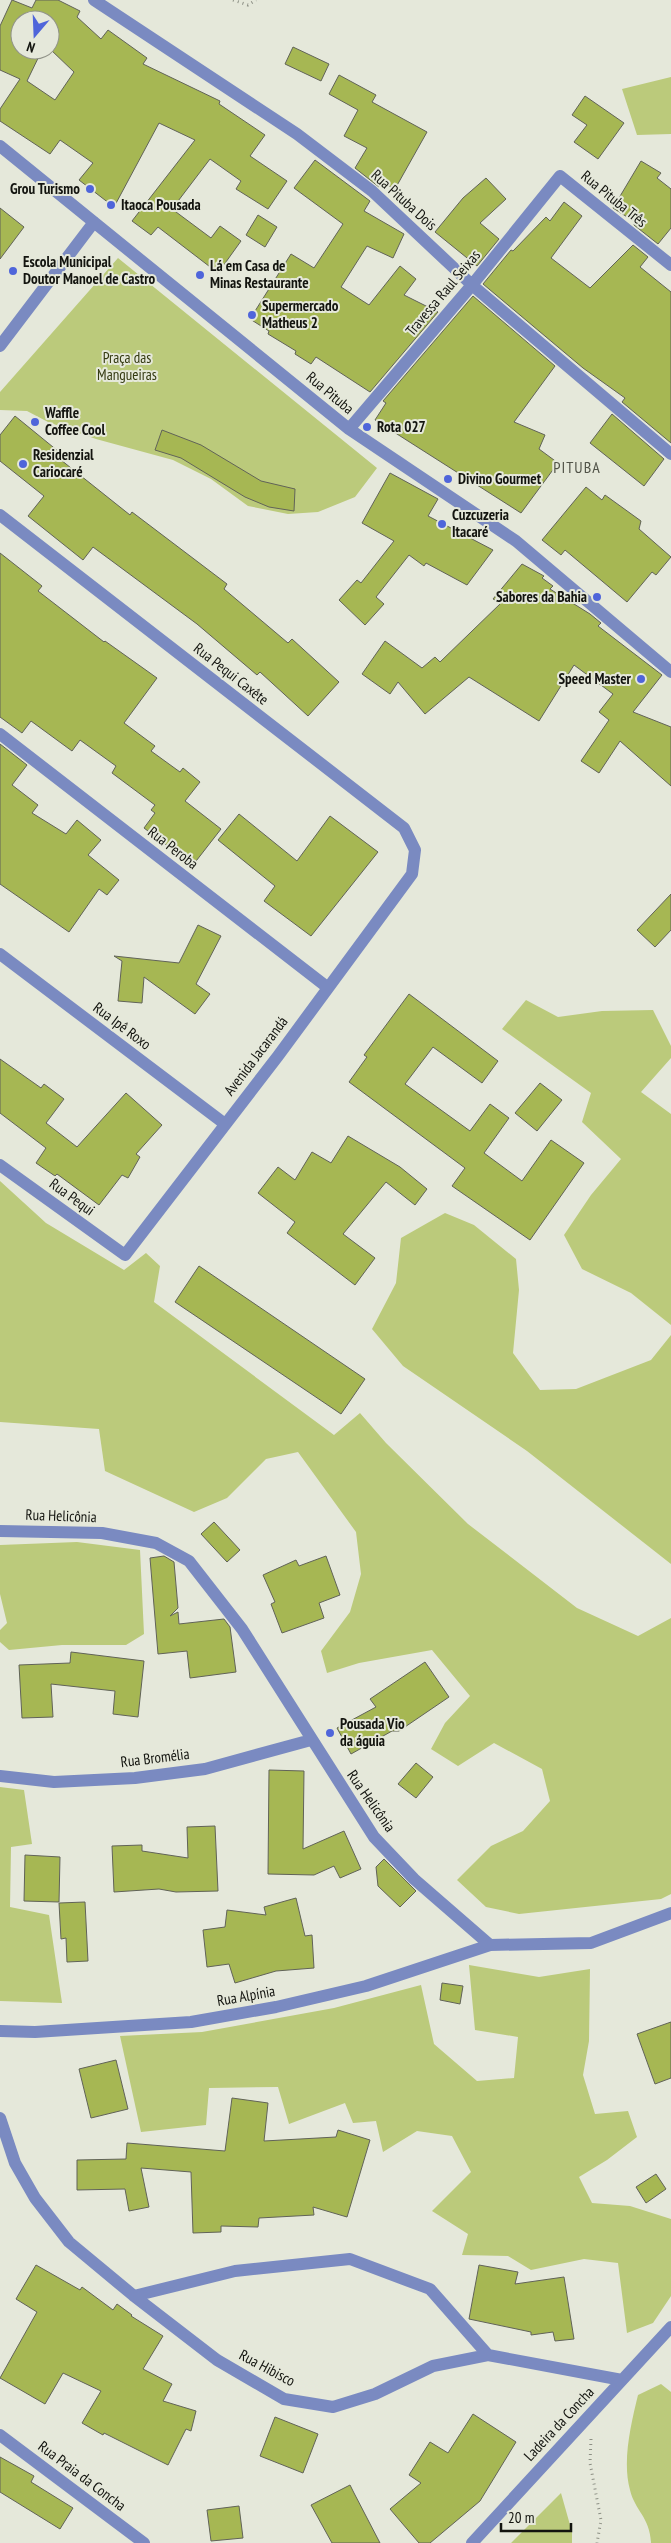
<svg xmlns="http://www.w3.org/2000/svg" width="671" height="2543" font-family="'PT Sans Narrow',sans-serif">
	<rect width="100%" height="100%" fill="#e5e8da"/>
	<!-- green -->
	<path fill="#bbca7b" d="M671 77V134L637 135 622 89Z
		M118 258 377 468 355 497 318 512 288 514 248 506 211 479 173 460 96 439 48 422 27 411 0 410V392Z
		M526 1000 558 1017 602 1011 653 1010 671 1046V1058L641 1092 671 1114V1325L631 1293 582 1269 564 1235 591 1195 621 1159 582 1122 591 1093 502 1029Z
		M0 1181 46 1223 124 1270 146 1253 160 1266 154 1302 334 1435 360 1413 386 1443 468 1524 577 1608 638 1636 671 1618V1894L661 1899 519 1914 486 1907 457 1880 491 1846 523 1831 550 1801 542 1769 494 1743 458 1766 431 1749 445 1723 470 1696 432 1650 359 1663 327 1673 321 1651 350 1612 361 1574 356 1532 298 1452 266 1459 227 1498 194 1512 105 1471 99 1429 0 1422Z
		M445 1213 474 1225 516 1259 519 1290 513 1353 540 1390 576 1389 651 1360 671 1335V1564L527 1451 403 1366 372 1329 396 1283 401 1238Z
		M77 1542 140 1550 144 1634 126 1645H62L9 1650 0 1642V1630L7 1623 0 1594V1545Z
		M0 1787 24 1790 32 1844 11 1847 10 1907 49 1915 62 2003 0 2001Z
		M469 1965 539 1977 590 1969 589 2041 583 2075 595 2114 628 2111 637 2137 607 2160 579 2177 592 2203 630 2206 671 2219V2296L653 2323 627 2333 618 2263 584 2259 531 2270 508 2256 462 2255 468 2234 432 2211 471 2172 452 2136 417 2131 383 2152 376 2121 353 2123 345 2103 289 2124 278 2087 209 2088 206 2125 141 2132 120 2036 202 2032 334 2008 421 1985 434 2044 477 2081 514 2078 518 2037 475 2030Z
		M661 2384 671 2392V2543H651C650 2517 635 2511 630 2490 622 2461 631 2424 638 2395Z
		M561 2493 572 2532V2543H511Z"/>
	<!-- building -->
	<path fill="#a6b753" stroke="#616358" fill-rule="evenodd" d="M12 0 32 8 36 0H58L80 11 77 17 101 39 108 30 147 58 143 64 220 101 219 104 265 135 250 156 287 181 268 209 236 189 241 181 210 159 172 209 211 238 220 226 241 241 218 273 158 227 151 235 132 221 195 140 159 123 114 207 79 180 93 163 60 140 50 154 0 121V109L20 79 0 70V26ZM20 20H50V49L74 72 55 100 27 81 42 50H20Z
		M293 47 329 64 321 81 285 64Z
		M339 75 376 95 372 102 427 132 395 189 382 182 379 187 355 168 367 148 344 136 358 110 329 94Z
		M585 96 624 123 598 159 574 142 587 125 572 115Z
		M315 160 370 201 364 211 404 234 393 258 367 246 341 287 369 305 400 266 416 279 404 295 438 312 370 392 316 357 311 364 295 354 296 351 268 334 269 331 250 319 291 254 314 268 343 224 294 188Z
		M641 161 661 173 657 178 671 189V228L658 244 634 225 635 222 613 208Z
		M486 178 506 199 480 223 499 239 477 266 435 232 463 198Z
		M564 202 582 216 551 258 590 288 633 245 648 257 640 267 671 292V443L622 402 625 398 583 368 483 284 511 250 513 251 546 217 550 221Z
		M0 208 24 227 0 259Z
		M258 215 277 227 265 247 246 235Z
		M473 296 555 366 514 422 545 435 539 449 558 463 521 513 375 420 386 403 383 401Z
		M612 414 664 459 644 486 590 443Z
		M15 416 64 456 61 460 130 515 132 512 227 584 224 589 288 643 292 639 339 682 308 716 260 672 257 675 197 624 93 547 83 560 28 516 44 496 0 461V435Z
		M162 430 201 445 261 481 295 489 294 511 269 507 245 497 181 458 155 450Z
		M390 473 438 499 428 516 493 550 467 585 426 563 424 566 409 555 376 597 384 604 365 625 339 600 357 580 361 583 394 541 362 523Z
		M586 487 602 500 605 495 641 521 639 529 671 557 656 575 652 572 627 602 565 550 561 555 542 540Z
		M0 553 42 586 38 591 104 642 105 641 157 678 124 723 155 746 151 751 180 772 183 768 200 782 185 801 221 829 193 865 144 828 155 813 151 810 155 805 112 773 116 766 80 740 72 751 31 721 22 733 0 717Z
		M522 564 544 576 542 578 553 586 550 589 590 614 601 623 598 626 662 675 633 712 671 727V786L620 741 599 773 581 761 609 720 599 712 613 694 574 665 539 721 469 677 425 714 398 682 390 694 362 674 385 641 422 668 435 657 440 662 501 603 493 599Z
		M0 744 27 765 12 785 38 805 32 813 66 834 77 820 101 840 88 855 119 880 107 895 99 889 69 932 0 884Z
		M239 814 297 861 330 816 378 852 311 936 264 901 275 886 218 840Z
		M671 894V930L655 947 637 930Z
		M198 925 221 936 196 984 210 994 195 1014 144 977 142 1003 118 1001 122 961 114 956 179 963Z
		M409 994 498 1061 482 1083 433 1047 405 1084 470 1131 490 1104 509 1118 484 1153 522 1181 551 1140 584 1163 530 1240 452 1186 465 1168 349 1082 367 1057 364 1055Z
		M0 1059 41 1088 44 1084 64 1099 46 1123 77 1147 126 1093 162 1125 136 1154 140 1157 128 1178 122 1175 99 1205 57 1174 55 1176 36 1163 46 1148 0 1113Z
		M540 1083 562 1100 537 1131 515 1113Z
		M348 1136 400 1167 427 1189 415 1205 386 1182 343 1234 375 1258 355 1285 287 1233 295 1222 258 1193 278 1167 295 1180 312 1152 331 1163Z
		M199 1266 365 1379 341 1414 175 1302Z
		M214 1522 240 1550 227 1562 201 1534Z
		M164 1556 174 1562 178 1608 170 1616 178 1612 179 1624 224 1619 230 1627 236 1672 190 1678 187 1651 158 1654 150 1558Z
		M326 1556 340 1595 319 1603 324 1618 282 1633 271 1604 275 1602 263 1575 296 1560 299 1566Z
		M71 1652 144 1661 138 1717 113 1714 115 1691 51 1684 53 1717 22 1718 19 1665 70 1663Z
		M425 1662 449 1697 399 1731H392L351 1754 337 1728 376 1707 370 1699Z
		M416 1763 433 1777 416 1798 398 1784Z
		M269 1770 304 1771 303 1849 344 1831 361 1869 340 1878 334 1866 314 1875 268 1874Z
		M215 1826 218 1891 176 1892 159 1889 114 1892 112 1846 142 1845V1851L188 1858 187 1827Z
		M25 1855 60 1857 59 1902 24 1901Z
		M384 1859 416 1891 400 1907 378 1886 376 1867Z
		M296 1898 305 1936 312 1935 314 1968 276 1971 235 1983 229 1964 207 1967 203 1930 225 1927 227 1910 266 1915 264 1907Z
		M85 1902 88 1961 67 1962 66 1938 61 1939 59 1903Z
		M442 1983 463 1986 460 2004 440 2000Z
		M671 2022V2078L655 2084 637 2034Z
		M116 2060 128 2109 91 2118 79 2069Z
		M232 2098 268 2103 264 2141 336 2137 338 2130 370 2140 347 2217 313 2207 314 2215 259 2218 258 2227 221 2226V2232L193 2233 191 2172 141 2168 149 2207 129 2211 125 2189 77 2190V2160L126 2159 127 2143 225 2151Z
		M656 2174 666 2189 646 2203 636 2187Z
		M36 2265 80 2290 82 2287 113 2310 117 2304 132 2315 131 2316 163 2336 143 2369 172 2384 163 2401 196 2411 191 2431 186 2429 168 2465 104 2433 103 2435 82 2423 101 2391 63 2373 45 2404 0 2378 37 2312 16 2299Z
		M479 2265 518 2272 515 2284 564 2277 574 2339 555 2341 553 2332 531 2335V2332L469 2319Z
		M473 2414 516 2442 480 2501 430 2543H419L390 2509 421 2483 409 2475 430 2442 448 2453Z
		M275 2417 318 2434 303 2473 260 2456Z
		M0 2457 34 2476 31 2482 73 2508 60 2529 0 2492Z
		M350 2485 354 2493 380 2543H332L311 2505Z
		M239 2506 243 2538 211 2541 207 2510Z"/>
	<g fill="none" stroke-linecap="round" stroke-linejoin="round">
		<!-- path -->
		<path stroke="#8d9085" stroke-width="3" stroke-dasharray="1 4" stroke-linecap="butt" d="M233 0 248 5 256 0
			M591 2439 590 2463 601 2520 597 2543"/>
		<!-- minor -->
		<path stroke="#7a8ac1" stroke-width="12" d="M94 0 297 134 372 191 472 285 671 454
			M0 146 349 429 516 541 671 672
			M0 346 94 222
			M349 429 472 285 560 176 671 265
			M0 515 404 828 415 850 412 874 278 1056 125 1255 0 1165
			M0 734 327 987
			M0 954 225 1124
			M0 1531 102 1533 156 1543 189 1561 242 1629 374 1837 414 1879 490 1945
			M0 1776 54 1782 135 1778 205 1769 311 1740
			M0 2031 35 2032 191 2022 276 2007 366 1986 490 1945 591 1943 671 1913
			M0 2118 15 2163 35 2198 69 2242 134 2296 217 2360 284 2399 333 2407 375 2394 433 2366 488 2355 622 2380
			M134 2296 235 2271 350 2259 430 2289 488 2355
			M0 2435 144 2543
			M472 2543 671 2327"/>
	</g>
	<!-- markers -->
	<g fill="#4f65da" stroke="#e5e8da" stroke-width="2">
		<circle cx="90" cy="189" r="5"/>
		<circle cx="111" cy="205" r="5"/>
		<circle cx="13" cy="271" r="5"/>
		<circle cx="200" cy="275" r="5"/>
		<circle cx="252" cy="315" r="5"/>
		<circle cx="35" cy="422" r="5"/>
		<circle cx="367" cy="427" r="5"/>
		<circle cx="23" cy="464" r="5"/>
		<circle cx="448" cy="479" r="5"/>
		<circle cx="442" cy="524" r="5"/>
		<circle cx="597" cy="597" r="5"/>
		<circle cx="641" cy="679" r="5"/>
		<circle cx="330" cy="1733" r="5"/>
	</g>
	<g text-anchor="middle" stroke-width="4" stroke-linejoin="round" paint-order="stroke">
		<!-- poi labels -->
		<g font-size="15" font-weight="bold" fill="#13140f" stroke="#e5e8da" text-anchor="start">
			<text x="80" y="194" text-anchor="end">Grou Turismo</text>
			<text x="121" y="210">Itaoca Pousada</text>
			<text x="23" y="267">Escola Municipal<tspan x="23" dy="17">Doutor Manoel de Castro</tspan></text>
			<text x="210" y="271">Lá em Casa de<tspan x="210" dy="17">Minas Restaurante</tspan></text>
			<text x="262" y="311">Supermercado<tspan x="262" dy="17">Matheus 2</tspan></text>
			<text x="45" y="418">Waffle<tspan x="45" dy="17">Coffee Cool</tspan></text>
			<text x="377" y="432">Rota 027</text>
			<text x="33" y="460">Residenzial<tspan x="33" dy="17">Cariocaré</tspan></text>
			<text x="458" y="484">Divino Gourmet</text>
			<text x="452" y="520">Cuzcuzeria<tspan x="452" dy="17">Itacaré</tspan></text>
			<text x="587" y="602" text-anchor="end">Sabores da Bahia</text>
			<text x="631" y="684" text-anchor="end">Speed Master</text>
			<text x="340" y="1729">Pousada Vio<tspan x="340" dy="17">da águia</tspan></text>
		</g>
		<!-- street labels -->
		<g font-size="15" fill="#13140f" stroke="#e5e8da">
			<text transform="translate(614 199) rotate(39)" y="5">Rua Pituba Três</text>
			<text transform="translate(404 200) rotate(42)" y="5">Rua Pituba Dois</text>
			<text transform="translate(443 293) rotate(-50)" y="5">Travessa Raul Seixas</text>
			<text transform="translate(330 393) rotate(40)" y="5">Rua Pituba</text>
			<text transform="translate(231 674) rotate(38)" y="5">Rua Pequi Caxête</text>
			<text transform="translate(173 848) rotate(38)" y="5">Rua Peroba</text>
			<text transform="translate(122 1026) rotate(37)" y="5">Rua Ipê Roxo</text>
			<text transform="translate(256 1056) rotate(-53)" y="5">Avenida Jacarandá</text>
			<text transform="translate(72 1197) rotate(36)" y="5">Rua Pequi</text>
			<text transform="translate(61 1516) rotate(2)" y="5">Rua Helicônia</text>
			<text transform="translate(155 1758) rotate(-7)" y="5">Rua Bromélia</text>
			<text transform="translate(371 1801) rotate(55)" y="5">Rua Helicônia</text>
			<text transform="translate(246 1996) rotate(-10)" y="5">Rua Alpínia</text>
			<text transform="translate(267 2368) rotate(28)" y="5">Rua Hibisco</text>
			<text transform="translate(559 2424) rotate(-47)" y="5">Ladeira da Concha</text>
			<text transform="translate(82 2476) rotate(37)" y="5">Rua Praia da Concha</text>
		</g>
		<!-- park labels -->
		<g font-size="15" fill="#343a11" stroke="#e5e8da">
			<text x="127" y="363">Praça das<tspan x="127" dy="17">Mangueiras</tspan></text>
		</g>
		<!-- neighbourhood labels -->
		<g font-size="16" letter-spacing="1" fill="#515348" stroke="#e5e8da">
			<text x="577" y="473">PITUBA</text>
		</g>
	</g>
	<!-- north arrow -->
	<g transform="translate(35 35) rotate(199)"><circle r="24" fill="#e5e8da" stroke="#919389"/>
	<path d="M0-4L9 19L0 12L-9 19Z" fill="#4f65da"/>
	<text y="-8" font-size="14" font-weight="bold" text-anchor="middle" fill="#13140f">N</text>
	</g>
	<!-- scale -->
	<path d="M501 2523v8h70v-8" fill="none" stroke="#13140f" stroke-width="2.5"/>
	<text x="508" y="2523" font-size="15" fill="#13140f" stroke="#e5e8da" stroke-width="4" paint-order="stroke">20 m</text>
</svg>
